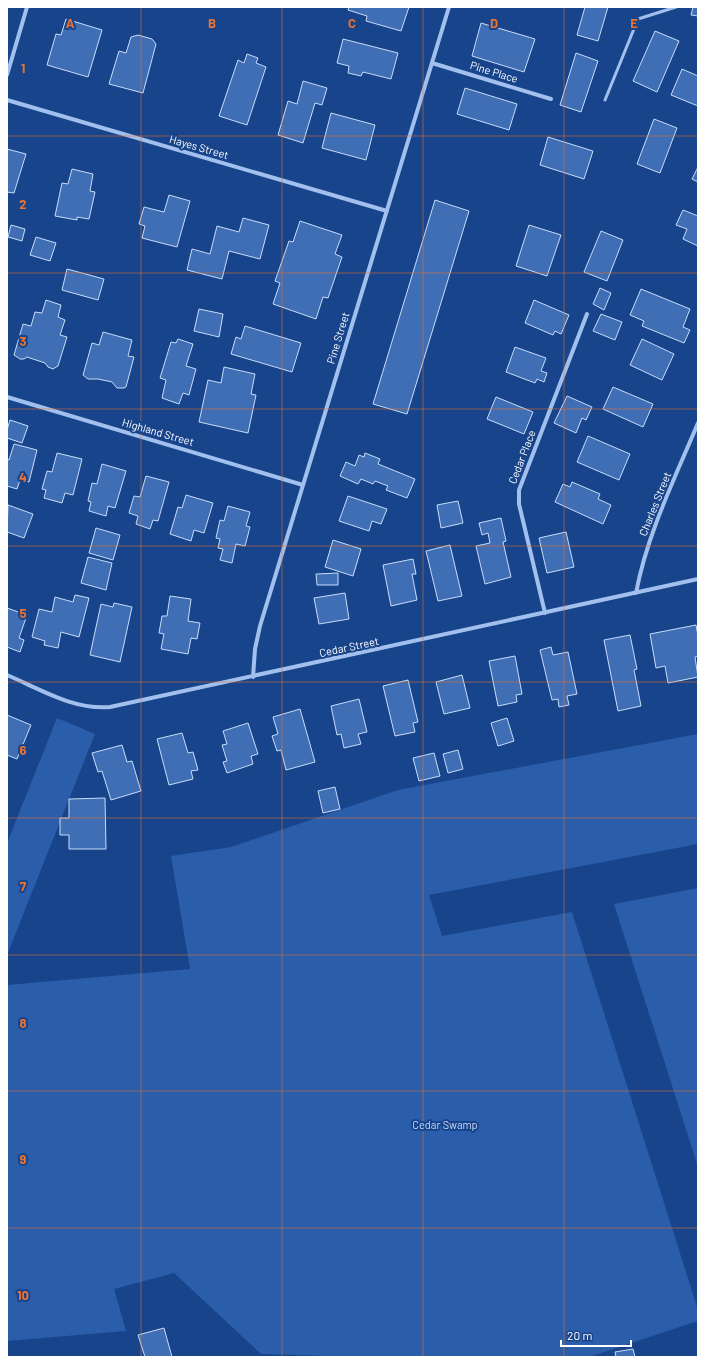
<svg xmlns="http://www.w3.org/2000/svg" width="705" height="1364" font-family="Barlow,sans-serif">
	<rect width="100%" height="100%" fill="#18448b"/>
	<!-- green -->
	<path fill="#2a5daa" d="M57 718 95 734 7 955V843Z
		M698 734V844L429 895 442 936 572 912 698 1310V1321L589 1357H326L325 1356 261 1354 174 1273 114 1289 126 1331 7 1341V985L190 969 171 856 231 847 398 790Z
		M698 888V1167L614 904Z"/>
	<!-- building -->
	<path fill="#406eb4" stroke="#c8dcfa" d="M349 7H409L401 31 366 21 367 16 348 10Z
		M585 7H608L598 41 577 35Z
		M693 7H698V16L691 15Z
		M66 19 102 30 88 77 47 65 56 34 61 35Z
		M481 23 535 39 524 72 472 56Z
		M655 31 679 41 657 92 633 81Z
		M138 35 152 39 156 44 143 93 109 84 119 51 126 53 131 37Z
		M343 39 398 53 391 79 363 72 361 76 348 73 349 66 337 63Z
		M576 53 598 61 581 112 560 105Z
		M247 54 258 58 256 63 266 67 247 125 219 116 238 60 244 63Z
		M682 69 698 76V106L671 95Z
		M303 81 327 88 322 105 315 103 303 143 278 135 288 101 297 104Z
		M465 88 517 104 509 130 457 114Z
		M331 113 375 125 366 160 322 148Z
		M654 119 677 128 660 173 637 164Z
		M548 137 593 151 584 179 540 165Z
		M7 149 26 154 14 193 7 192V193Z
		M698 167V182L692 179Z
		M72 169 93 174 90 191 95 192 89 219 77 217V220L55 216 62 183 68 184Z
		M169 195 190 201 177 247 142 238 145 226 139 224 144 207 164 212Z
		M435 200 469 211 407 414 373 404Z
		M683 210 698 216V246L683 239 687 229 676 225Z
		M243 218 269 225 260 259 229 251 222 279 187 270 192 249 210 254 217 226 239 232Z
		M300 221 342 235 335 254 342 257 328 298 323 297 316 319 273 304 280 283 275 281 289 241 293 242Z
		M11 225 25 229 22 241 8 237Z
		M529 225 561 235 547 276 516 266Z
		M601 231 623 240 607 281 584 272Z
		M36 237 56 243 50 261 30 255Z
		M67 269 104 279 98 300 62 290Z
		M600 288 611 293 604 310 593 304Z
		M641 289 690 309 683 327 690 330 684 343 642 326 644 321 630 315Z
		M46 300 61 305 58 317 65 320 60 335 67 337 58 366 53 369 48 367 45 363 27 357 24 359H20L14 355 23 324 31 326 35 312 42 313Z
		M534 300 569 315 561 334 555 331 553 335 525 323Z
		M199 309 223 314 219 337 194 331Z
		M601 314 622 322 615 340 593 331Z
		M245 326 301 343 292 372 231 354 236 337 241 339Z
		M103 332 132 340 128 356 134 357 126 387 124 388H117L112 382 98 379H88L83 375 92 343 99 345Z
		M178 339 193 344 186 366 196 369 189 395 183 393 179 404 162 398 166 380 160 378 171 342 176 343Z
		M642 339 674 354 662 380 630 365Z
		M515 347 546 358 541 371 547 373 544 382 537 379 535 383 506 372Z
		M224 367 255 374 251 394 256 395 248 433 199 422 208 380 221 383Z
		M613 387 653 404 643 427 603 409Z
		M567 396 592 407 586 420 582 418 576 433 554 423Z
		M496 397 533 412 524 434 487 419Z
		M10 420 28 426 22 443 7 438V430Z
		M588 436 630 454 619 480 577 462Z
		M14 444 37 450 29 482 20 480 17 489 7 486V459L9 460Z
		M57 453 82 459 73 495 65 493 62 503 44 498 46 490 42 489 47 471 52 472Z
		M365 453 380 459 378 464 415 479 407 498 386 490 388 486 375 481 373 484 361 479 358 484 340 476 346 462 355 466 359 455 364 457Z
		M102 464 126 471 115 508 108 506 106 516 89 511 91 502 88 501 92 483 97 484Z
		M146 476 169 482 158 521 153 520 150 529 136 524 138 516 129 513 134 496 140 497Z
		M572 482 600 494 598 499 611 505 603 524 555 502 563 484 570 487Z
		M186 495 213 503 204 533 194 530 191 541 170 534 178 507 182 508Z
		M348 496 387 509 381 524 372 521 369 531 339 521Z
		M458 501 463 523 441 528 437 505Z
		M8 505 33 514 24 538 7 532Z
		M228 506 250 512 246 526 250 527 245 546 236 544 232 563 220 560 223 549 218 548 220 539 216 538 220 520 224 521Z
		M501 518 506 541 503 542 511 577 485 584 476 546 490 543 488 533 482 535 479 523Z
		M96 528 120 535 113 560 89 553Z
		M566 532 574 567 547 573 539 538Z
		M333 540 361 549 353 576 325 567Z
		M450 545 462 596 438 601 426 551Z
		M88 557 112 563 106 590 81 583Z
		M413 559 416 574H412L417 600 391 606 383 565Z
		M338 573V585H317L316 574Z
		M345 593 349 619 319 624 314 598Z
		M75 595 89 598 79 637 61 632 58 648 44 645 45 641 32 637 39 609 52 612 55 597 73 602Z
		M170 596 191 599 188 621 200 623 197 639 191 638 188 654 161 649 164 634 159 633 162 616H167Z
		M114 603 132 607 120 662 90 655 101 604 113 607Z
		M7 608 27 615 19 638 24 640 20 652 7 647Z
		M696 625 698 636V656L695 657 698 677 668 683 665 666 656 668 650 634Z
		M630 635 637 669 634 670 641 706 618 711 604 640Z
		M551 647 553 655 568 652 577 694 567 696 569 705 559 707 558 699 552 700 540 650Z
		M515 656 522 694 516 695 517 702 498 706 489 661Z
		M462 675 470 708 444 714 436 682Z
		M408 680 418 722 413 723 415 732 395 736 383 686Z
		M359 699 367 732 358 734 361 744 344 748 341 734 337 735 331 706Z
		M300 709 315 762 286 770 281 750 277 751 272 736 278 734 273 717Z
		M7 715 31 725 17 759 7 755Z
		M507 718 514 741 498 746 491 723Z
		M248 723 258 754 251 756 253 764 227 773 223 762 227 761 222 745 227 744 223 731Z
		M182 733 188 753 193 752 198 770 191 771 193 779 169 785 157 739Z
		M122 745 127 762 132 761 141 791 111 800 102 771 98 772 92 753Z
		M458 750 463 769 448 773 443 754Z
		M434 753 440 776 419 781 413 758Z
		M335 787 340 809 323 813 318 791Z
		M105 798 106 849H69V835H60V818H69V799Z
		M164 1328 172 1357H145L138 1335Z
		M633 1349 635 1357H616L615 1352Z"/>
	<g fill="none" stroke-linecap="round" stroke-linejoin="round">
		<!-- service -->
		<path stroke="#a2c0ee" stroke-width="3" d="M605 100 638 19 676 7"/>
		<!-- minor -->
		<path stroke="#a2c0ee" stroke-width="4" d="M432 63 551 99
			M7 75 27 7
			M7 100 387 211
			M7 397 303 485
			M636 593C647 534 675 478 698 423
			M545 613 519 504V490L587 314
			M7 675C40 689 73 710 110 707L698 579
			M253 677 255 649 260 626 449 7"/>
	</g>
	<!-- grid -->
	<path fill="none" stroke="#eb7230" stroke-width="1" stroke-opacity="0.55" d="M141 7V1357M282 7V1357M423 7V1357M564 7V1357M7 136H698M7 273H698M7 409H698M7 546H698M7 682H698M7 818H698M7 955H698M7 1091H698M7 1228H698"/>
	<g text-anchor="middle" stroke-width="4" stroke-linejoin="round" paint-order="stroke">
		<!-- street labels -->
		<g font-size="11" fill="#fff" stroke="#18448b">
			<text transform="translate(494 72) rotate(17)" y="4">Pine Place</text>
			<text transform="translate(199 147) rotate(16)" y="4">Hayes Street</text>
			<text transform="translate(338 338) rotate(-73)" y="4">Pine Street</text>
			<text transform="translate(158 432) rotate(16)" y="4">Highland Street</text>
			<text transform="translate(522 457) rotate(-69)" y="4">Cedar Place</text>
			<text transform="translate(655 504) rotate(-68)" y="4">Charles Street</text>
			<text transform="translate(349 647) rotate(-12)" y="4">Cedar Street</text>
		</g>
		<!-- park labels -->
		<g font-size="11" fill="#c8dcfa" stroke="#18448b">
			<text x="445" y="1129">Cedar Swamp</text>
		</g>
	</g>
	<g font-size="13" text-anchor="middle" font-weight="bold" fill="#eb7230" stroke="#18448b" stroke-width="4" stroke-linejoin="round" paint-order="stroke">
		<text x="70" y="28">A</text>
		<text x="212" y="28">B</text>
		<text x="352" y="28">C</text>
		<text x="494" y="28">D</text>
		<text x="634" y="28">E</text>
		<text x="23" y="73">1</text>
		<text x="23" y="209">2</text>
		<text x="23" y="346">3</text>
		<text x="23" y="482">4</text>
		<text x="23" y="618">5</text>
		<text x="23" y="755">6</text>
		<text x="23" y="891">7</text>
		<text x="23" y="1028">8</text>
		<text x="23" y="1164">9</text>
		<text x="23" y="1300">10</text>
	</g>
	<!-- border -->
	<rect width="705" height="1364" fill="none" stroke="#ffffff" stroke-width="16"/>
	<!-- scale -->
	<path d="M561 1340v6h70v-6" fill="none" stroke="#ffffff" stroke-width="2"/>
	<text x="567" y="1340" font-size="12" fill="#ffffff" stroke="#18448b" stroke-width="3" paint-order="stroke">20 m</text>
</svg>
